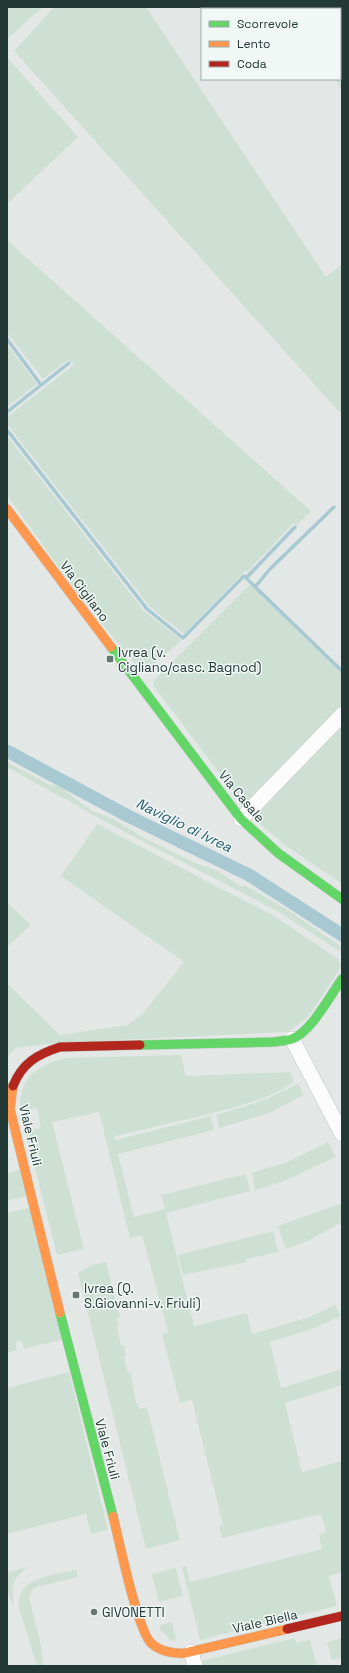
<svg xmlns="http://www.w3.org/2000/svg" width="349" height="1673" font-family="'Space Grotesk',sans-serif">
	<rect width="100%" height="100%" fill="#e3e8e6"/>
	<!-- green -->
	<path fill="#cee0d4" d="M7 7H43L7 39Z
		M54 7H146L326 277 342 264V415L14 51Z
		M286 7H342V90L335 79H340V9H288Z
		M7 57 78 137 7 204Z
		M7 240 311 511 297 525 294 523 247 572 245 571 184 634 150 607 7 424V417L74 365 69 359 43 379 7 333Z
		M7 345 37 384 7 407Z
		M7 436 144 611 182 640 143 674 80 597 7 495Z
		M250 584 342 673V709L244 806 153 685 154 681 159 675Z
		M342 722V884L285 845 253 818Z
		M7 762 50 785 59 786 92 811 112 818 144 838 195 863 216 870 240 886H246L291 912 342 947V949L339 951 279 912 106 822 7 767Z
		M97 824 274 916 338 959 341 964 340 969 308 1017 288 1032 55 1043 16 1048 7 1057V983L60 1035 128 1025 143 1013 184 962 61 876Z
		M7 902 31 925 7 947Z
		M181 1055 186 1076 290 1072 294 1079C285 1103 143 1127 114 1137L115 1140 211 1116 214 1130 118 1154 134 1217 165 1209 161 1195 246 1174 250 1191 166 1213 194 1326 247 1313 252 1334 307 1318 335 1305 341 1316 312 1329 270 1342 281 1388 342 1369V1385L285 1403 302 1472 342 1461V1572L329 1576 337 1606 200 1640 182 1567 186 1566 190 1582 322 1549 319 1534 326 1532 321 1514 222 1538 219 1527 223 1525 192 1400 180 1403 162 1334 168 1332 142 1235 130 1238 99 1112 52 1122 84 1249 57 1255 26 1132 41 1128 37 1108 20 1112C18 1079 36 1065 66 1058Z
		M298 1084 304 1095 269 1113 219 1128 216 1115 262 1101Z
		M328 1142 336 1157 282 1182 255 1190 252 1173 287 1162Z
		M20 1170 27 1196 7 1201V1173Z
		M342 1203V1222L308 1241 286 1249 278 1226Z
		M32 1207 64 1339 24 1349 22 1341 15 1342 17 1350 7 1353V1356V1213Z
		M273 1231 278 1252 246 1259 247 1262 183 1275 178 1255Z
		M106 1262 120 1317 117 1318 119 1325 117 1326 121 1346 124 1345 126 1356 124 1357 128 1373H131L136 1403H138L140 1409 147 1407 180 1540 146 1549 78 1273 92 1265Z
		M69 1372 108 1530 91 1534 86 1514 7 1534V1388Z
		M28 1567C9 1581 12 1588 14 1609L7 1588V1572Z
		M176 1568 183 1596 159 1602 152 1574Z
		M76 1570 78 1577 36 1587 32 1590 29 1598 40 1641 44 1666H37L19 1608C15 1577 54 1575 76 1570Z
		M172 1622 176 1638 174 1641 170 1640 159 1628 160 1625Z
		M294 1638 296 1643 310 1640 317 1666H202L201 1661Z
		M342 1638V1658L332 1660 327 1642Z"/>
	<g fill="none" stroke-linecap="round" stroke-linejoin="round">
		<!-- stream -->
		<path stroke="#a8c9d2" stroke-width="3.5" d="M7 339 41 385
			M7 412 69 363
			M7 430 147 609 183 638 244 576 342 671
			M246 578 295 527
			M255 587 270 569 334 507"/>
		<!-- canal -->
		<path stroke="#a8c9d2" stroke-width="13" d="M7 751 128 816 249 875 342 935"/>
		<defs>
			<path id="street" d="M241 819 342 715
				M292 1039 342 1134
				M191 1652 195 1666"/>
			<path id="fast" d="M111 647 241 819 278 853 342 899
				M140 1045 273 1042C279 1041 286 1041 292 1039 311 1032 330 996 342 979
				M60 1313 113 1516"/>
			<path id="slow" d="M7 509 111 647
				M13 1086 10 1109 60 1313
				M113 1516C119 1540 137 1629 151 1643 159 1651 173 1654 185 1653L287 1629"/>
			<path id="jam" d="M13 1086C22 1063 38 1054 60 1047L140 1045
				M287 1629 342 1616"/>
		</defs>
		<!-- street casing -->
		<use href="#street" stroke="#c0c5c3" stroke-width="16"/>
		<!-- fast casing -->
		<use href="#fast" stroke="#c0c6c3" stroke-width="10"/>
		<!-- slow casing -->
		<use href="#slow" stroke="#c0c6c3" stroke-width="10"/>
		<!-- jam casing -->
		<use href="#jam" stroke="#c0c6c3" stroke-width="10"/>
		<!-- street -->
		<use href="#street" stroke="#fbfcfb" stroke-width="15"/>
		<!-- fast -->
		<use href="#fast" stroke="#63d668" stroke-width="9"/>
		<!-- slow -->
		<use href="#slow" stroke="#ff974d" stroke-width="9"/>
		<!-- jam -->
		<use href="#jam" stroke="#b3261e" stroke-width="9"/>
	</g>
	<!-- markers -->
	<g fill="#667673" stroke="#f1f7f5" stroke-width="1.5">
		<rect x="106" y="655" width="8" height="8" rx="2"/>
		<rect x="72" y="1291" width="8" height="8" rx="2"/>
		<circle cx="94" cy="1612" r="4"/>
	</g>
	<g text-anchor="middle" stroke-width="3" stroke-linejoin="round" paint-order="stroke">
		<!-- street labels -->
		<g font-size="13" fill="#233935" stroke="#f1f7f5">
			<text transform="translate(85 591) rotate(53)" y="5">Via Cigliano</text>
			<text transform="translate(242 796) rotate(50)" y="5">Via Casale</text>
			<text transform="translate(31 1135) rotate(77)" y="5">Viale Friuli</text>
			<text transform="translate(108 1449) rotate(75)" y="5">Viale Friuli</text>
			<text transform="translate(265 1621) rotate(-13)" y="5">Viale Biella</text>
		</g>
		<!-- poi labels -->
		<g font-size="13" fill="#233935" stroke="#f1f7f5" text-anchor="start">
			<text x="118" y="657">Ivrea (v.<tspan x="118" dy="15">Cigliano/casc. Bagnod)</tspan></text>
			<text x="84" y="1293">Ivrea (Q.<tspan x="84" dy="15">S.Giovanni-v. Friuli)</tspan></text>
			<text x="102" y="1617">GIVONETTI</text>
		</g>
		<!-- water labels -->
		<g font-size="14" font-style="italic" fill="#245c6e" stroke="#f1f7f5">
			<text transform="translate(184 825) rotate(26)" y="5">Naviglio di Ivrea</text>
		</g>
	</g>
	<!-- border -->
	<rect width="349" height="1673" fill="none" stroke="#233935" stroke-width="16"/>
	<!-- legend -->
	<rect x="201" y="8" width="140" height="72" fill="#f1f7f5" stroke="#9faba8"/>
	<rect x="209" y="21" width="20" height="6" fill="#63d668" stroke="#9faba8"/>
	<text x="237" y="28" font-size="12" fill="#233935">Scorrevole</text>
	<rect x="209" y="41" width="20" height="6" fill="#ff974d" stroke="#9faba8"/>
	<text x="237" y="48" font-size="12" fill="#233935">Lento</text>
	<rect x="209" y="61" width="20" height="6" fill="#b3261e" stroke="#9faba8"/>
	<text x="237" y="68" font-size="12" fill="#233935">Coda</text>
</svg>
